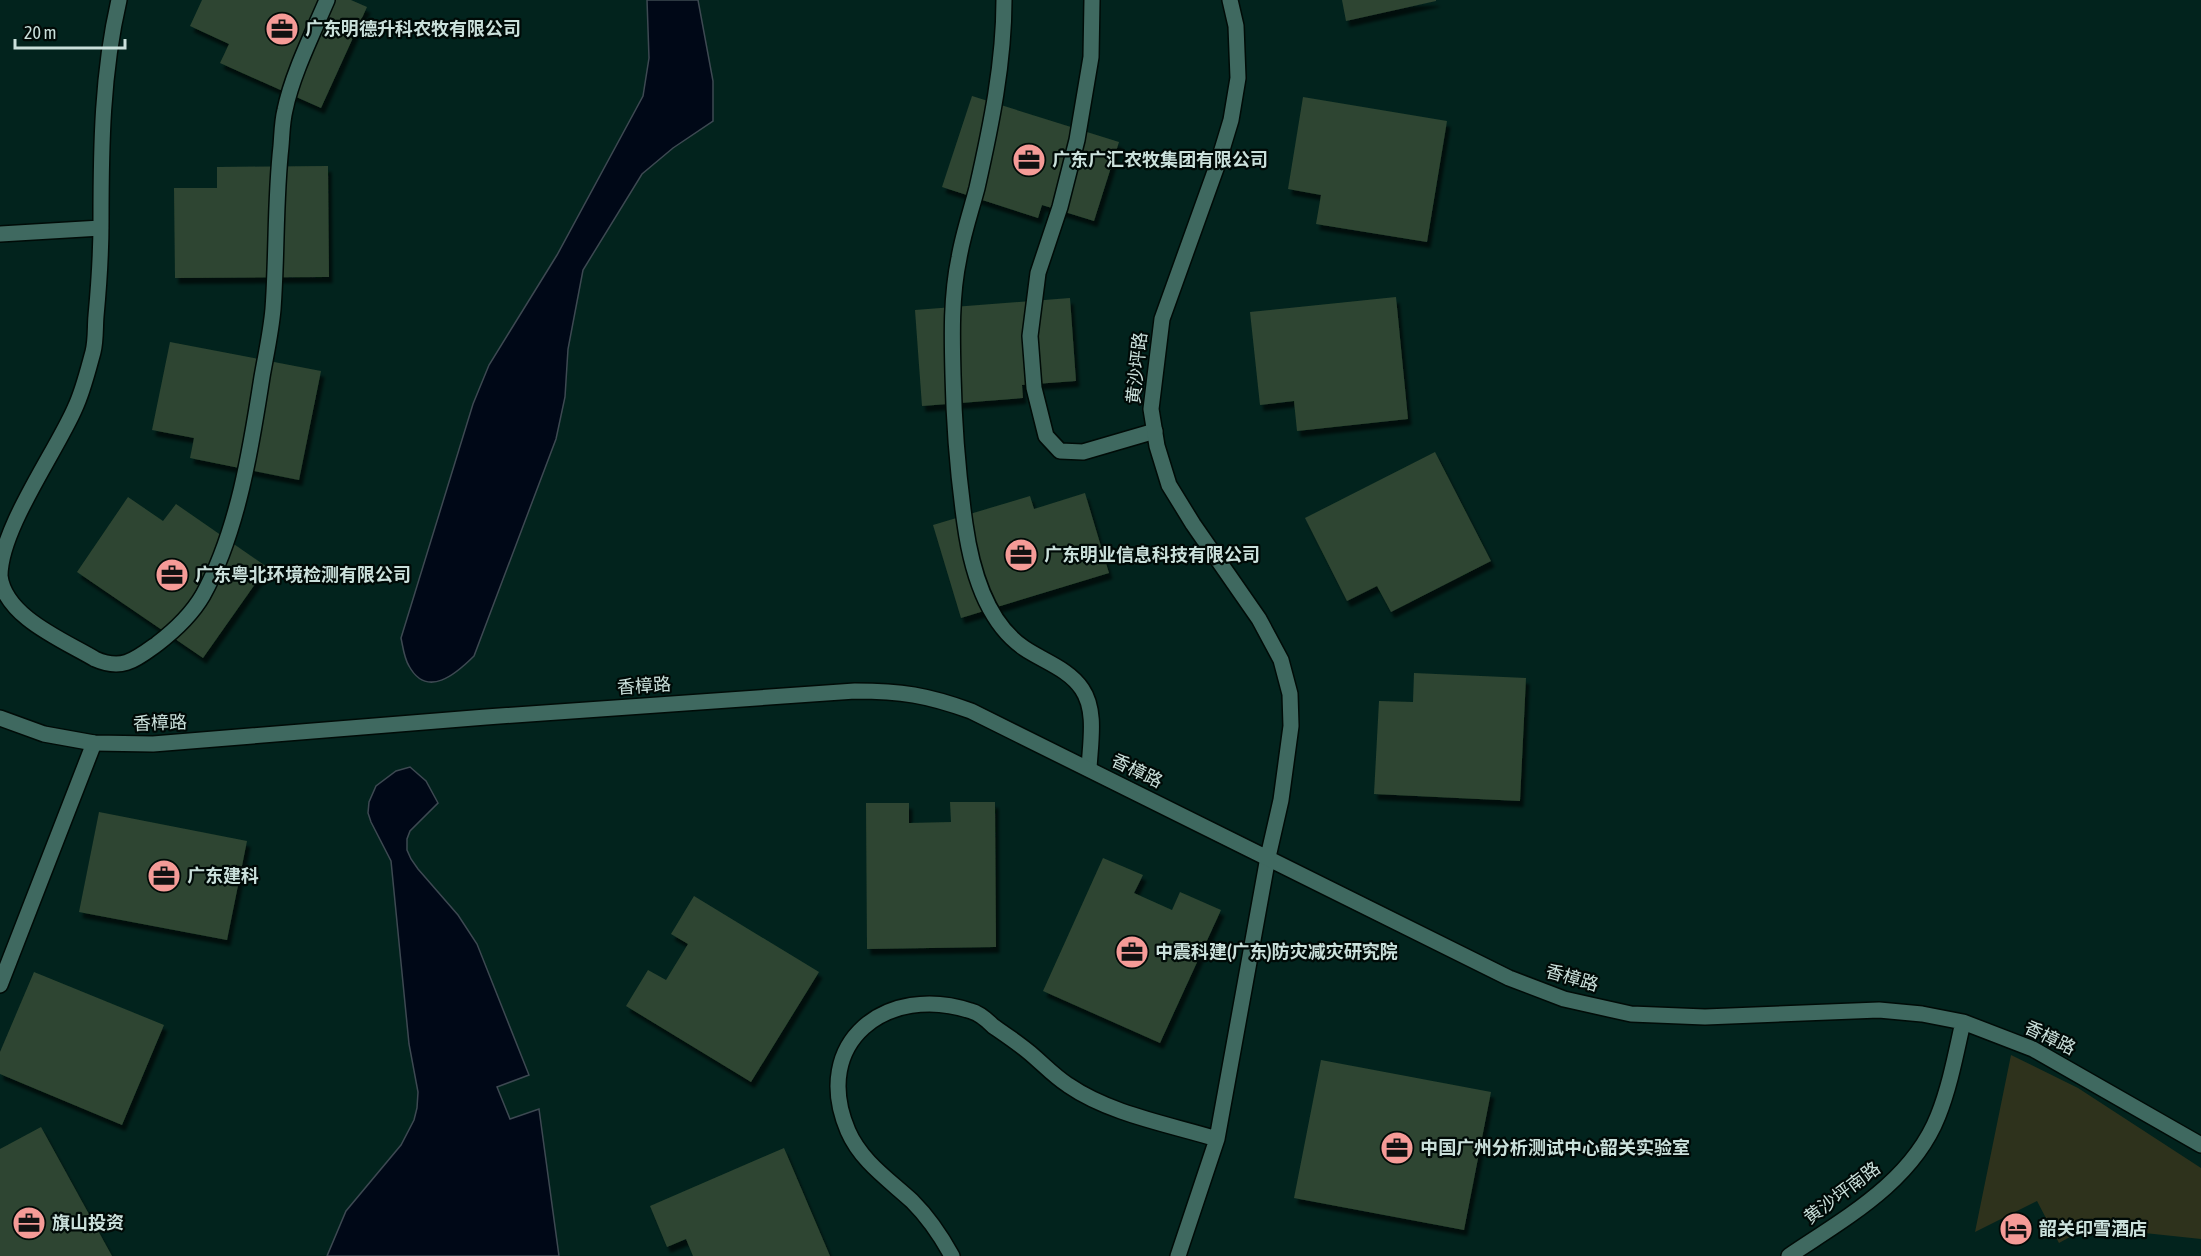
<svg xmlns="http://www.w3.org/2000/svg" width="2201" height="1256" font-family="'Asap Condensed','Noto Sans SC',sans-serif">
	<defs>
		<filter id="shadow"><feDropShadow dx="3.5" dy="6" stdDeviation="1.5" flood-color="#0009"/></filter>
	</defs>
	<rect width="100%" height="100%" fill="#02231d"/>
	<!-- green -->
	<path fill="#2e321c" d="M2011 1055 2078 1088 2201 1168V1239L2088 1227 2059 1243 2037 1201 1975 1232Z"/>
	<!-- water -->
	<path fill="#000817" stroke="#3d4952" stroke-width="1.5" d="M647 0H698L713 81V121L673 148 642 174 583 270 568 349 565 397 556 439 474 656C456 674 427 699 409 666 404 658 403 647 401 638L473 404 489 365 557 255 643 96 649 58Z
		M410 767 426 781 438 803 410 831 407 839V850L411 859 418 869 458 915 477 944 529 1075 497 1087 510 1119 539 1109 559 1256H327L346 1211 401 1145 414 1120 417 1108 418 1092 409 1044 391 861 371 822 368 813 369 802 376 786 396 771Z"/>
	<!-- building -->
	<path fill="#2e4531" filter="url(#shadow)" d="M202 0H351L367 7 321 108 220 63 229 44 190 26Z
		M1342 0H1436V1L1346 21Z
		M972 96 1119 142 1094 221 1042 205 1038 218 942 187Z
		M1303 97 1447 121 1427 242 1316 224 1321 195 1288 189Z
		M328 166 329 277 175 278 174 188H217V167Z
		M1396 297 1408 419 1297 431 1294 401 1260 405 1250 312Z
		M1070 298 1076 381 1022 385 1023 398 922 406 915 310Z
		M170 342 321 371 299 480 190 458 194 438 152 430Z
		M1435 452 1491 561 1391 612 1377 586 1347 601 1305 518Z
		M1085 493 1109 573 961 618 933 525 1030 496 1034 509Z
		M128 497 163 521 176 504 267 567 203 658 77 572Z
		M1414 673 1526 678 1520 801 1374 794 1379 701 1413 702Z
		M950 802H995L996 947 867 949 866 803H909V823L951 822Z
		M99 812 247 841 227 940 79 912Z
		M1103 858 1143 875 1134 893 1172 910 1180 892 1221 910 1160 1043 1043 991Z
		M694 896 819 972 751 1082 626 1006 648 970 666 980 688 944 671 934Z
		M34 972 164 1025 122 1125 0 1074V1052Z
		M1321 1060 1491 1092 1464 1230 1294 1198Z
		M41 1127 112 1256H0V1149Z
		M784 1148 830 1256H693L686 1239 667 1247 650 1206Z"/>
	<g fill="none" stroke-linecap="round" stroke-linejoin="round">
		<defs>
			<path id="lane" d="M119 0C102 73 101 146 101 221 101 253 99 284 96 316 95 327 96 340 93 352 88 370 83 391 75 408 56 452 0 529 0 576 5 617 63 640 95 659 122 671 135 660 157 644 174 631 192 614 203 595 238 531 251 448 262 377 266 354 271 332 273 309 277 255 275 200 281 146 282 134 282 122 285 110 292 75 313 33 327 0
				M1004 0C1004 63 991 126 977 188 971 211 963 234 959 258 951 296 952 336 953 375 954 425 958 475 965 524 971 567 986 622 1024 648 1043 661 1069 669 1082 689 1097 711 1090 744 1089 769
				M1092 0 1091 57 1077 140 1060 207 1038 273 1030 336 1034 388 1046 436 1060 451 1083 452 1155 431
				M0 234 101 228
				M0 985 94 743
				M952 1256C941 1236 928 1217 912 1201 888 1179 861 1161 848 1131 810 1042 887 983 971 1011 979 1013 987 1020 993 1026 1006 1035 1018 1043 1030 1053 1043 1064 1054 1076 1068 1085 1110 1114 1168 1124 1217 1139
				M1178 1256 1217 1139 1268 857"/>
			<path id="street" d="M1230 0 1236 26 1238 78 1231 120 1218 163 1162 319 1151 409 1157 446 1169 485 1193 524 1259 619 1281 660 1290 694 1291 726 1281 800 1268 857
				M0 718 44 734 94 743 153 744 486 717 855 691C901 691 927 695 971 711L1509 978 1564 999 1631 1014 1705 1017 1879 1010 1922 1014 1963 1022 2033 1049 2201 1145
				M1789 1256C1845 1218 1912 1182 1938 1116 1950 1086 1956 1053 1963 1022"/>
		</defs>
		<!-- lane casing -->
		<use href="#lane" stroke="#000b07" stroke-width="18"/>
		<!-- street casing -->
		<use href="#street" stroke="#000b07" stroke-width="18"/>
		<!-- lane -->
		<use href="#lane" stroke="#3f6960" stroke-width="15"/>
		<!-- street -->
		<use href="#street" stroke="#3f6960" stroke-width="15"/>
	</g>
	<!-- icons -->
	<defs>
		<symbol id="office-disc" viewBox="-11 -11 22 22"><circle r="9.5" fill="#f59b97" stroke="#000a07"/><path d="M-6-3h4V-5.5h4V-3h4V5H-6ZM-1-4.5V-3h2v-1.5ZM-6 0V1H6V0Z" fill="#111"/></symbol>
		<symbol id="hotel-disc" viewBox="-11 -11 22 22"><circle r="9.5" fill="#f59b97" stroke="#000a07"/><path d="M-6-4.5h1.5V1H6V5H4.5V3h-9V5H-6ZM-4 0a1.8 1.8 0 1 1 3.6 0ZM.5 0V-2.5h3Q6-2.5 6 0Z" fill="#111"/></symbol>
	</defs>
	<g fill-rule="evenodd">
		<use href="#office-disc" x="263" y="10" width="38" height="38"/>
		<use href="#office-disc" x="1010" y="141" width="38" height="38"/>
		<use href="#office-disc" x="1002" y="536" width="38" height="38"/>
		<use href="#office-disc" x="153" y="556" width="38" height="38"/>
		<use href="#office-disc" x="145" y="857" width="38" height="38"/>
		<use href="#office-disc" x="1113" y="933" width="38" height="38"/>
		<use href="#office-disc" x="1378" y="1129" width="38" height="38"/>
		<use href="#office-disc" x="10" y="1204" width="38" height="38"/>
		<use href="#hotel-disc" x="1997" y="1210" width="38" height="38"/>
	</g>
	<g text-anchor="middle" stroke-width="4.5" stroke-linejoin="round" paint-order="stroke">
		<!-- poi labels -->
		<g font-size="18" font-weight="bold" fill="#cae0db" stroke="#000a07" text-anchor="start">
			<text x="305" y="35">广东明德升科农牧有限公司</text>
			<text x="1052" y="166">广东广汇农牧集团有限公司</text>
			<text x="1044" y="561">广东明业信息科技有限公司</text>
			<text x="195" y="581">广东粤北环境检测有限公司</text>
			<text x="187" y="882">广东建科</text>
			<text x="1155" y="958">中震科建(广东)防灾减灾研究院</text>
			<text x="1420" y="1154">中国广州分析测试中心韶关实验室</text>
			<text x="52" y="1229">旗山投资</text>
			<text x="2039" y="1235">韶关印雪酒店</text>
		</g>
		<!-- street labels -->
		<g font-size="18" fill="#cae0db" stroke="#000a07">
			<text transform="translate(1137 368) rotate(-84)" y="6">黄沙坪路</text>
			<text transform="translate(644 686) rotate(-4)" y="6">香樟路</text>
			<text transform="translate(160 723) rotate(-2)" y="6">香樟路</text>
			<text transform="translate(1137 771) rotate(26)" y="6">香樟路</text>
			<text transform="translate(1572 978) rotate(16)" y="6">香樟路</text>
			<text transform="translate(2050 1038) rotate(26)" y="6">香樟路</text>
			<text transform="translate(1842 1193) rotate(-37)" y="6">黄沙坪南路</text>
		</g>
	</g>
	<!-- scale -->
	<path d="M15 39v9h110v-9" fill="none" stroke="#cae0db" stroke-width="3"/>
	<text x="24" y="39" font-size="18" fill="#cae0db" stroke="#000a07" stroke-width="4.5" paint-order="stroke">20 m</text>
</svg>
